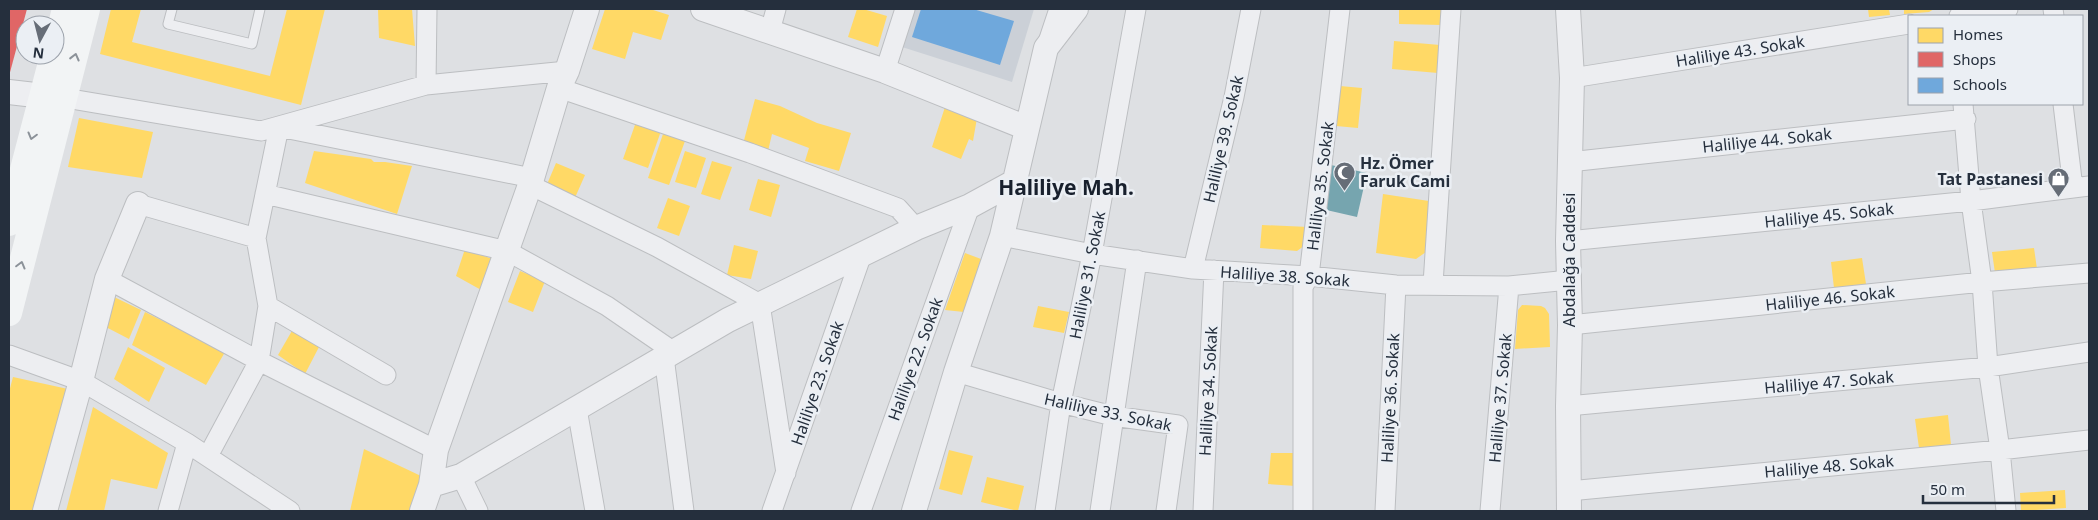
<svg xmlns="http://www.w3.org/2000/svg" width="2098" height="520" font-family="'Noto Sans',sans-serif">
	<rect width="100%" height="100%" fill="#dee0e3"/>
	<!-- built -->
	<path fill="#cbd0d7" d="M913 9H1034L1012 82 902 47Z"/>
	<!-- homes -->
	<path fill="#ffd966" d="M111 9H141L132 42 270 76 287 9H325L301 105 100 54Z
		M378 9H412L415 46 379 38Z
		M605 9H650L669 15 661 40 633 32 625 59 592 49Z
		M857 9H863L887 16 878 47 848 37Z
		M1399 9H1442V25L1399 24Z
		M1868 9H1889L1890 15 1869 17Z
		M1904 9H1934L1929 12 1904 14Z
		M1394 41 1440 45 1438 73 1392 69Z
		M1340 86 1362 88 1358 128 1336 126Z
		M755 99 780 106 817 123 851 133 839 171 805 161 809 148 772 134 768 151 743 144Z
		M945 107 977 118 973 141 969 139 961 159 932 147Z
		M79 118 153 132 142 178 68 167Z
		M636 122 661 131 648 168 623 159Z
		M663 134 685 141 669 185 648 178Z
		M314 151 371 159 374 162H385L412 166 397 214 305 183Z
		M685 151 706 158 696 188 675 182Z
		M712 161 732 167 720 200 701 194Z
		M556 163 585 175 574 200 545 189Z
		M758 179 780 185 771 217 749 210Z
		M1383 194 1429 201 1426 252 1416 259 1376 253Z
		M668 198 690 206 679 236 657 228Z
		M1262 225 1309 227 1308 243 1297 251 1260 248Z
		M734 245 758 251 751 279 727 275Z
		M2034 248 2037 269 1995 273 1992 252Z
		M465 249 495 260 483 291 456 276Z
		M965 253 981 259 964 312 945 310Z
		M1862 258 1866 284 1834 288 1831 262Z
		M520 271 545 281 533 312 508 302Z
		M112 296 141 310 129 339 102 325Z
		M1522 305 1541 306 1545 308 1549 314 1550 347 1515 349 1518 310Z
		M1038 306 1069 312 1064 333 1033 327Z
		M145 312 225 352 206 385 132 345Z
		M293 329 319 347 305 374 278 355Z
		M128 347 165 368 149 402 114 379Z
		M13 377 68 389 36 511H9V392Z
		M93 407 168 453 157 489 111 479 104 511H66Z
		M1948 415 1951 445 1919 448 1915 419Z
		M364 449 421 476 409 511H350Z
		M949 450 973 456 962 495 939 489Z
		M1271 453H1298L1296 486 1268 484Z
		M987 477 1024 486 1018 511 981 502Z
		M2065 490 2066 508 2021 511 2020 493Z"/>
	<!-- shops -->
	<path fill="#e06666" d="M9 9H27L9 76Z"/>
	<!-- schools -->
	<path fill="#6fa8dc" d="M921 9H973L1014 21 1000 65 912 37Z"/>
	<!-- public -->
	<path fill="#76a5af" d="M1331 165 1367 173 1357 217 1322 209Z"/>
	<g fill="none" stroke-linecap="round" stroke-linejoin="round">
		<defs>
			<path id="service" d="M172 9 168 24 252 44 260 9"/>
			<path id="minor" d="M2053 9 2054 16
				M1959 16 2008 9
				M770 31 776 9
				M1049 39 1059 9
				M885 71 905 9
				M1572 78 1909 24
				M426 85 427 9
				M559 88 750 153 898 208 916 228
				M65 98 261 131 426 85 567 71
				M1963 104 1971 201 1982 282 1988 367 2000 450 2006 511
				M2063 104 2073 188
				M1569 162 1966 119
				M530 185 657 247 760 304 786 473
				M265 194 507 251 607 306 674 352
				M138 204 256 238
				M1002 236 1092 254 1193 269 1309 276 1396 285 1509 286 1569 280
				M1568 241 1971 201 2089 186
				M1193 269 1234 97 1251 9
				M107 279 259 361 436 450
				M1433 284 1451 9
				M268 306 386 375
				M1570 325 1982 282 2089 273
				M9 355 81 381 187 443
				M664 357 684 511
				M956 372 1061 403 1113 416 1178 425 1166 511
				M1568 406 1988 367 2089 352
				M577 409 595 511
				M208 456 259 361 268 306 256 238 279 127 532 178
				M461 476 478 511
				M1569 491 2000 450 2089 440
				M168 511 187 443 290 511
				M772 511 862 254
				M861 511 970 206
				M1045 511 1061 403 1092 254 1136 9
				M1100 511 1137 260
				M1203 511 1214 270
				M1303 511V287L1309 276 1340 9
				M1385 511 1396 285
				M1490 511 1509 286"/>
			<path id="tertiary" d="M703 9 885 71 1027 128
				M1568 9 1572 78 1568 241 1570 325 1568 406 1569 511
				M9 92 61 98
				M431 485 461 476 728 320 916 228 970 206 1014 182
				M45 511 81 381 107 279 138 204
				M422 511 431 485 436 450 530 185 559 88 567 71 587 9
				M914 511 956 372 1002 236 1046 48 1076 9"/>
		</defs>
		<!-- service casing -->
		<use href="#service" stroke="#bcbec1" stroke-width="11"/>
		<!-- minor casing -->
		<use href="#minor" stroke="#bcbec1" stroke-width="21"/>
		<!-- tertiary casing -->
		<use href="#tertiary" stroke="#bcbec1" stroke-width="26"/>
		<!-- service -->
		<use href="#service" stroke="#edeef1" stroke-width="9"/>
		<!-- minor -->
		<use href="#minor" stroke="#edeef1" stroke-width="19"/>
		<!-- tertiary -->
		<use href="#tertiary" stroke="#edeef1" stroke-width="24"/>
		<!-- secondary -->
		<path stroke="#f2f4f5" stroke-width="26" d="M55 49 65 9
			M9 223 53 55
			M9 313 87 9"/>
	</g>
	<!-- one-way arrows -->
	<defs><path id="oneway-chevron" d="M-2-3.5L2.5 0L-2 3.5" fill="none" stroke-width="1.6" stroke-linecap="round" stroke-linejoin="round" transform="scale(1.25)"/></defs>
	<g stroke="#8c9299">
		<use href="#oneway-chevron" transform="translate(75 57) rotate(-76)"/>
		<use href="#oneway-chevron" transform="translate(32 136) rotate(105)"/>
		<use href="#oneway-chevron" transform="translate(21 265) rotate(-75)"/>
	</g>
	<!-- icons -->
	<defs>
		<symbol id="mosque-pin" viewBox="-11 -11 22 30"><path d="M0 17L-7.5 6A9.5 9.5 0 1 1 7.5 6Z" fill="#666d77" stroke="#ebeff4"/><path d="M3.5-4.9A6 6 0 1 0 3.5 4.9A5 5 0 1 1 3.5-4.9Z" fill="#fff"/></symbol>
		<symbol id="shop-pin" viewBox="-11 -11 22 30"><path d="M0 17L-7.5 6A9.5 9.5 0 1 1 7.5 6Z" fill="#666d77" stroke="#ebeff4"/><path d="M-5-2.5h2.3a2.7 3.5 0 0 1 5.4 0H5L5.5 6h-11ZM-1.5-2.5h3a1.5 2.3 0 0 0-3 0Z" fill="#fff"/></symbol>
	</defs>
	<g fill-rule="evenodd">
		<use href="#mosque-pin" x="1332" y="160" width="25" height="34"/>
		<use href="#shop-pin" x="2046" y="166" width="25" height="34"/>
	</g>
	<g text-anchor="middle" stroke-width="5" stroke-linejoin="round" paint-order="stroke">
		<!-- street labels -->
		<g font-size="16" fill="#252f3d" stroke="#ebeff4">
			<text transform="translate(1740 51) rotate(-9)" y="6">Haliliye 43. Sokak</text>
			<text transform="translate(1223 139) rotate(-77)" y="6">Haliliye 39. Sokak</text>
			<text transform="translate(1767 140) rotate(-6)" y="6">Haliliye 44. Sokak</text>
			<text transform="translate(1320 186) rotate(-83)" y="6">Haliliye 35. Sokak</text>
			<text transform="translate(1829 215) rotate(-6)" y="6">Haliliye 45. Sokak</text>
			<text transform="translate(1569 260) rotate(-90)" y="6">Abdalağa Caddesi</text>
			<text transform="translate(1087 275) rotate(-79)" y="6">Haliliye 31. Sokak</text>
			<text transform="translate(1285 276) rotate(4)" y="6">Haliliye 38. Sokak</text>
			<text transform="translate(1830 298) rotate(-6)" y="6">Haliliye 46. Sokak</text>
			<text transform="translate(915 359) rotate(-70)" y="6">Haliliye 22. Sokak</text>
			<text transform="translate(1829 382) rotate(-5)" y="6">Haliliye 47. Sokak</text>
			<text transform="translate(817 383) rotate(-71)" y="6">Haliliye 23. Sokak</text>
			<text transform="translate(1208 391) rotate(-87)" y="6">Haliliye 34. Sokak</text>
			<text transform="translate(1390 398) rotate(-87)" y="6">Haliliye 36. Sokak</text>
			<text transform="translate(1500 398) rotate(-85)" y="6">Haliliye 37. Sokak</text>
			<text transform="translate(1108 412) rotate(12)" y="6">Haliliye 33. Sokak</text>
			<text transform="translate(1829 466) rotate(-5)" y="6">Haliliye 48. Sokak</text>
		</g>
		<!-- poi labels -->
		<g font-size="16" font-weight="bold" fill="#252f3d" stroke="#ebeff4" text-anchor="start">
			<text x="1360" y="169">Hz. Ömer<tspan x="1360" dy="18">Faruk Cami</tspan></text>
			<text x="2043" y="185" text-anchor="end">Tat Pastanesi</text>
		</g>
		<!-- district labels -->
		<g font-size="21" font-weight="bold" fill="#18202d" stroke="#ebeff4">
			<text x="1066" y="195">Haliliye Mah.</text>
		</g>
	</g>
	<!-- border -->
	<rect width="2098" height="520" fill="none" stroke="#252f3d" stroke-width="20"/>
	<!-- legend -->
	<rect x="1908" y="15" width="175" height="90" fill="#ebeff4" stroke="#9ca2ab"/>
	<rect x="1918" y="28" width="25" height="15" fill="#ffd966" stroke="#9ca2ab"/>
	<text x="1953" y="40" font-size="15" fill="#252f3d">Homes</text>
	<rect x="1918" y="52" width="25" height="15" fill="#e06666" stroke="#9ca2ab"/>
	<text x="1953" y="65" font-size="15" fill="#252f3d">Shops</text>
	<rect x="1918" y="78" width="25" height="15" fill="#6fa8dc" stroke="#9ca2ab"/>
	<text x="1953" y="90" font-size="15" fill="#252f3d">Schools</text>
	<!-- north arrow -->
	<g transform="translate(40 40) rotate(187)"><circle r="24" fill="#ebeff4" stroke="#9ca2ab"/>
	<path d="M0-4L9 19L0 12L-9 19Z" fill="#666d77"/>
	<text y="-8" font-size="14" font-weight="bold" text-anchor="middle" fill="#252f3d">N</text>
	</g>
	<!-- scale -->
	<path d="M1923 495v8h131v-8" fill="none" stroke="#252f3d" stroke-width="2.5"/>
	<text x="1930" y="495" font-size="15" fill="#252f3d" stroke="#ebeff4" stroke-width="4" paint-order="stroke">50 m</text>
</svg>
